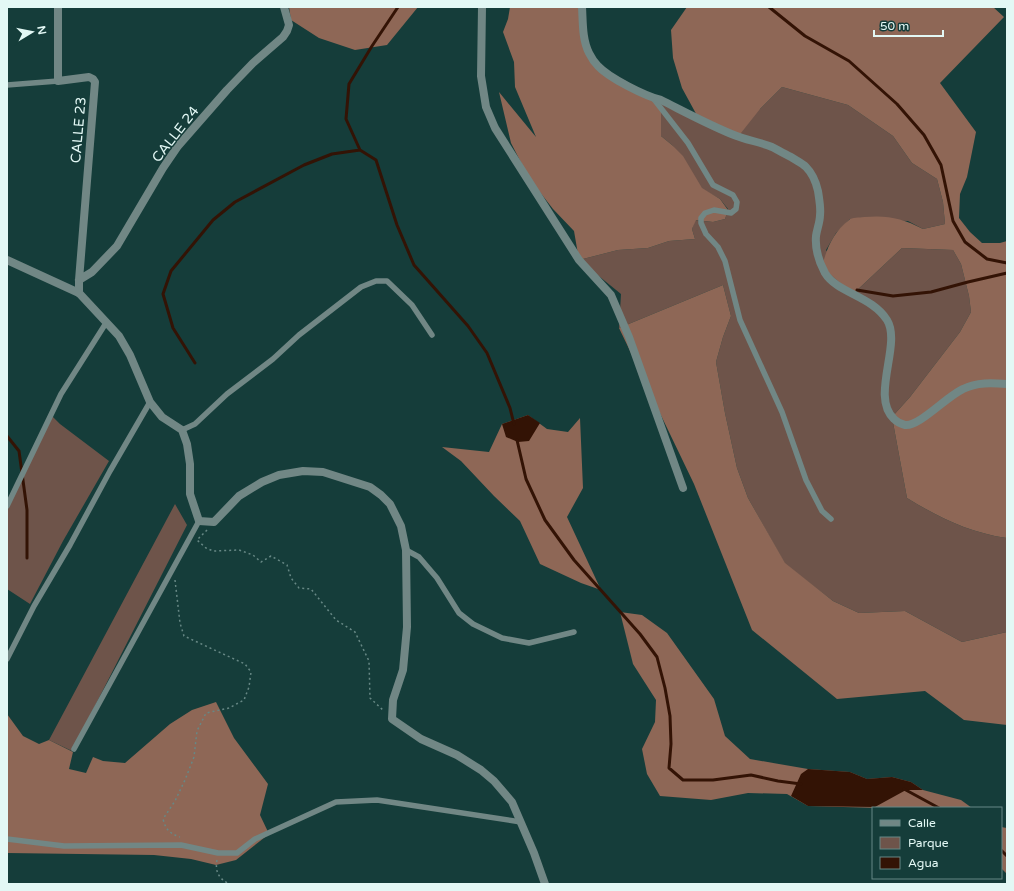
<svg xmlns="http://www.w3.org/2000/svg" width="1014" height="891" font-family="'Varela Round',sans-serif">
	<rect width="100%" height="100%" fill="#153d3a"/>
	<!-- green -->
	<path fill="#6e544a" d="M782 87 848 105 893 136 912 163 937 179 943 202 945 224 923 229 908 221 850 219 836 233 826 250 853 294 902 248 953 250 961 264 969 296 971 312 960 332 910 397 892 417 907 498C938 517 970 533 1007 538V632L962 642 905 611 859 613 833 601 785 564 748 498 737 468 725 413 716 362 723 337 731 316 723 285 619 328 621 294 579 260 618 250 648 248 669 241 695 239 692 229 695 220 713 222 725 219 728 209 720 199 702 189 672 145 661 136V100L700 121 760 109Z
		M51 415 60 424 109 461 63 541 30 604 7 589V506Z
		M175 504 187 525 72 751 49 740Z"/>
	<!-- forest -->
	<path fill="#8e6756" d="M289 7H418L387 45 355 50 319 38 291 20Z
		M510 7H582L584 38 598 66 661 100V136L672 145 683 156 702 188 720 199 728 210 725 219 713 222 696 220 692 229 695 239 669 241 648 248 618 250 579 260 574 231 553 209 529 178 511 143 499 92 536 137 515 87 514 62 503 32 508 19Z
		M687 7H993L1004 17 940 83 976 132 967 177 960 194 959 218 970 232 982 243H1000L1007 241V538C970 533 938 517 907 498L892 417 910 397 960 332 971 312 969 296 961 264 953 250 902 248 853 294 822 267C826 250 833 232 849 220 852 217 859 218 864 217 888 215 902 218 923 229L945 224 943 202 937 179 912 163 893 136 848 105 782 87 760 109 737 138 700 121 682 88 673 58 671 30Z
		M723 285 731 316 723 337 716 362 725 413 737 468 748 498 785 563 833 601 859 613 905 611 962 642 1007 632V725L964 720 925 691 837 699 752 630 694 484 619 328Z
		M528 415 547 429 568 432 580 418 583 488 567 517 601 590 581 583 540 564 520 521 494 496 461 461 442 447 489 452 502 424Z
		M620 612 642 615 667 633 714 699 725 736 750 759 808 769 850 772 867 779 892 777 911 782 923 790 961 800 972 808H878L808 806 787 794 748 793 711 800 660 796 647 774 642 749 655 722 656 700 633 664Z
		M216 702 234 738 268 784 260 815 269 834 236 860 216 865 191 859 154 855 7 853V714L23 736 39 744 49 740 73 752 69 769 86 773 93 757 103 761 125 763 170 724 192 710Z
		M1001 827 1007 828V874L1001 868Z"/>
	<!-- water -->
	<path fill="#331305" d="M528 415 540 423 529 441 518 442 506 437 502 424Z
		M808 769 850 772 867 779 892 777 911 782 923 790H906L875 807 808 806 791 796 801 774Z"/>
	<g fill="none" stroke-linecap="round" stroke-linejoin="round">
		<!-- stream -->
		<path stroke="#331305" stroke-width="3" d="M398 7 372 46 349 84 346 119 360 150 376 160 397 225 414 265 468 326 487 353 510 408 514 424
			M769 7 805 36 849 61 897 104 924 135 941 165 953 221 965 242 987 259 1007 263
			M857 290 893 296 931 292 968 282 1007 273
			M195 363 173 328 163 294 171 271 213 220 235 202 304 165 332 154 360 150
			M7 436 19 451 27 510V558
			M517 440 526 479 545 520 574 560 640 634 657 657 665 688 670 716 671 744 669 768 683 780H713L751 775 778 781 801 784
			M904 789 939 808
			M1001 850 1007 856"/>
		<!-- path -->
		<path stroke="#678885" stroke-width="1.5" stroke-dasharray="2 3" stroke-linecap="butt" d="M207 530 197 540 206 548 213 551 239 550 253 555 261 562 271 556 287 565 291 578 299 588 311 589 336 620 355 632 369 661 370 698 384 711
			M175 580 180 623 184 636 245 664 251 672 249 687 244 700 229 708 206 713 197 731 194 757 185 780 175 801 163 819C166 830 169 833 180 837
			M217 860C215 871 218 878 229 884"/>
		<!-- service -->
		<path stroke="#718785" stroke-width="5.5" d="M7 85 58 81
			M653 98 688 143 713 185 733 195 737 202 736 209 731 213 714 210 705 213 701 218V223L706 234 718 247 725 261 740 320 782 412 806 480 822 511 831 519
			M182 430 195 424 227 394 273 359 299 335 361 287 376 281H387L412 305 432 335
			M7 506 61 394 106 323
			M406 550 419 557 437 578 459 613 473 624 502 638 529 643 574 632
			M7 659 34 606 70 545 110 471 150 402
			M74 749 199 521
			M7 839 64 846 181 845 218 853H237L255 839 336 802 377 800 521 822"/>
		<!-- minor -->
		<path stroke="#718785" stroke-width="8" d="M58 7V81L89 77 93 79 95 82 79 280V293
			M482 7 481 76 486 107 495 128 579 260 611 295 629 337 683 488
			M79 280 92 272 117 246 163 168 178 146 227 90 253 63 283 37 287 31 289 25 284 7"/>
		<!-- tertiary -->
		<path stroke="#718785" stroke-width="8" d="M582 7C583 22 582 39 589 53 591 57 595 63 598 66 609 78 645 96 661 100 685 112 709 125 734 135 746 140 760 142 772 147 778 150 784 154 791 157 795 160 802 163 806 167 812 173 816 182 818 191 819 198 821 208 820 215 820 222 817 229 816 236 815 248 819 262 825 273 837 293 872 296 887 320 902 344 870 397 894 419 897 422 900 424 905 425 919 427 947 396 963 389 977 382 992 383 1007 384
			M7 260 79 293 119 336 130 355 150 402 162 417 182 430 187 444 190 464V494L199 521 214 522 239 496 262 482 279 475 303 471 323 472 370 487 381 495 390 504 401 526 406 550 407 627 403 670 393 700 392 719 421 739 457 755 481 770 494 781 512 802 534 853 545 884"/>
	</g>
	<g text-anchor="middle" stroke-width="3" stroke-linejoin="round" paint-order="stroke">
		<!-- street labels -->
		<g font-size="14" fill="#e3f8f5" stroke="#153d3a">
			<text transform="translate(78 130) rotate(-85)" y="5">CALLE 23</text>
			<text transform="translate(175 134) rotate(-52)" y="5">CALLE 24</text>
		</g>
	</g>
	<!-- border -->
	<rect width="1014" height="891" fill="none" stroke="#e3f8f5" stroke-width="16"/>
	<!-- legend -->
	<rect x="872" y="807" width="130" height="72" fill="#153d3a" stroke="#678885"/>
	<rect x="880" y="820" width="20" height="6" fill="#718785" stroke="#678885"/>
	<text x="908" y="827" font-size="12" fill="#e3f8f5">Calle</text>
	<rect x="880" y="837" width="20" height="12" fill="#6e544a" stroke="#678885"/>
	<text x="908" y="847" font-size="12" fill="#e3f8f5">Parque</text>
	<rect x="880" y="857" width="20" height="12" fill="#331305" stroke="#678885"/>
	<text x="908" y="867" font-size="12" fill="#e3f8f5">Agua</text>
	<!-- north arrow -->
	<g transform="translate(32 32) rotate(80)" stroke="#153d3a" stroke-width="3" paint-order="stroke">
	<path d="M0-3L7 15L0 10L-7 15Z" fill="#e3f8f5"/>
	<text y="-6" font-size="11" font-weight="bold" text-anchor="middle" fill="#e3f8f5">N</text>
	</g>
	<!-- scale -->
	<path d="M874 30v6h69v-6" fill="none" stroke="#e3f8f5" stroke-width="2"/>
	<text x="880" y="30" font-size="12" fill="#e3f8f5" stroke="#153d3a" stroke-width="3" paint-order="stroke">50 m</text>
</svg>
